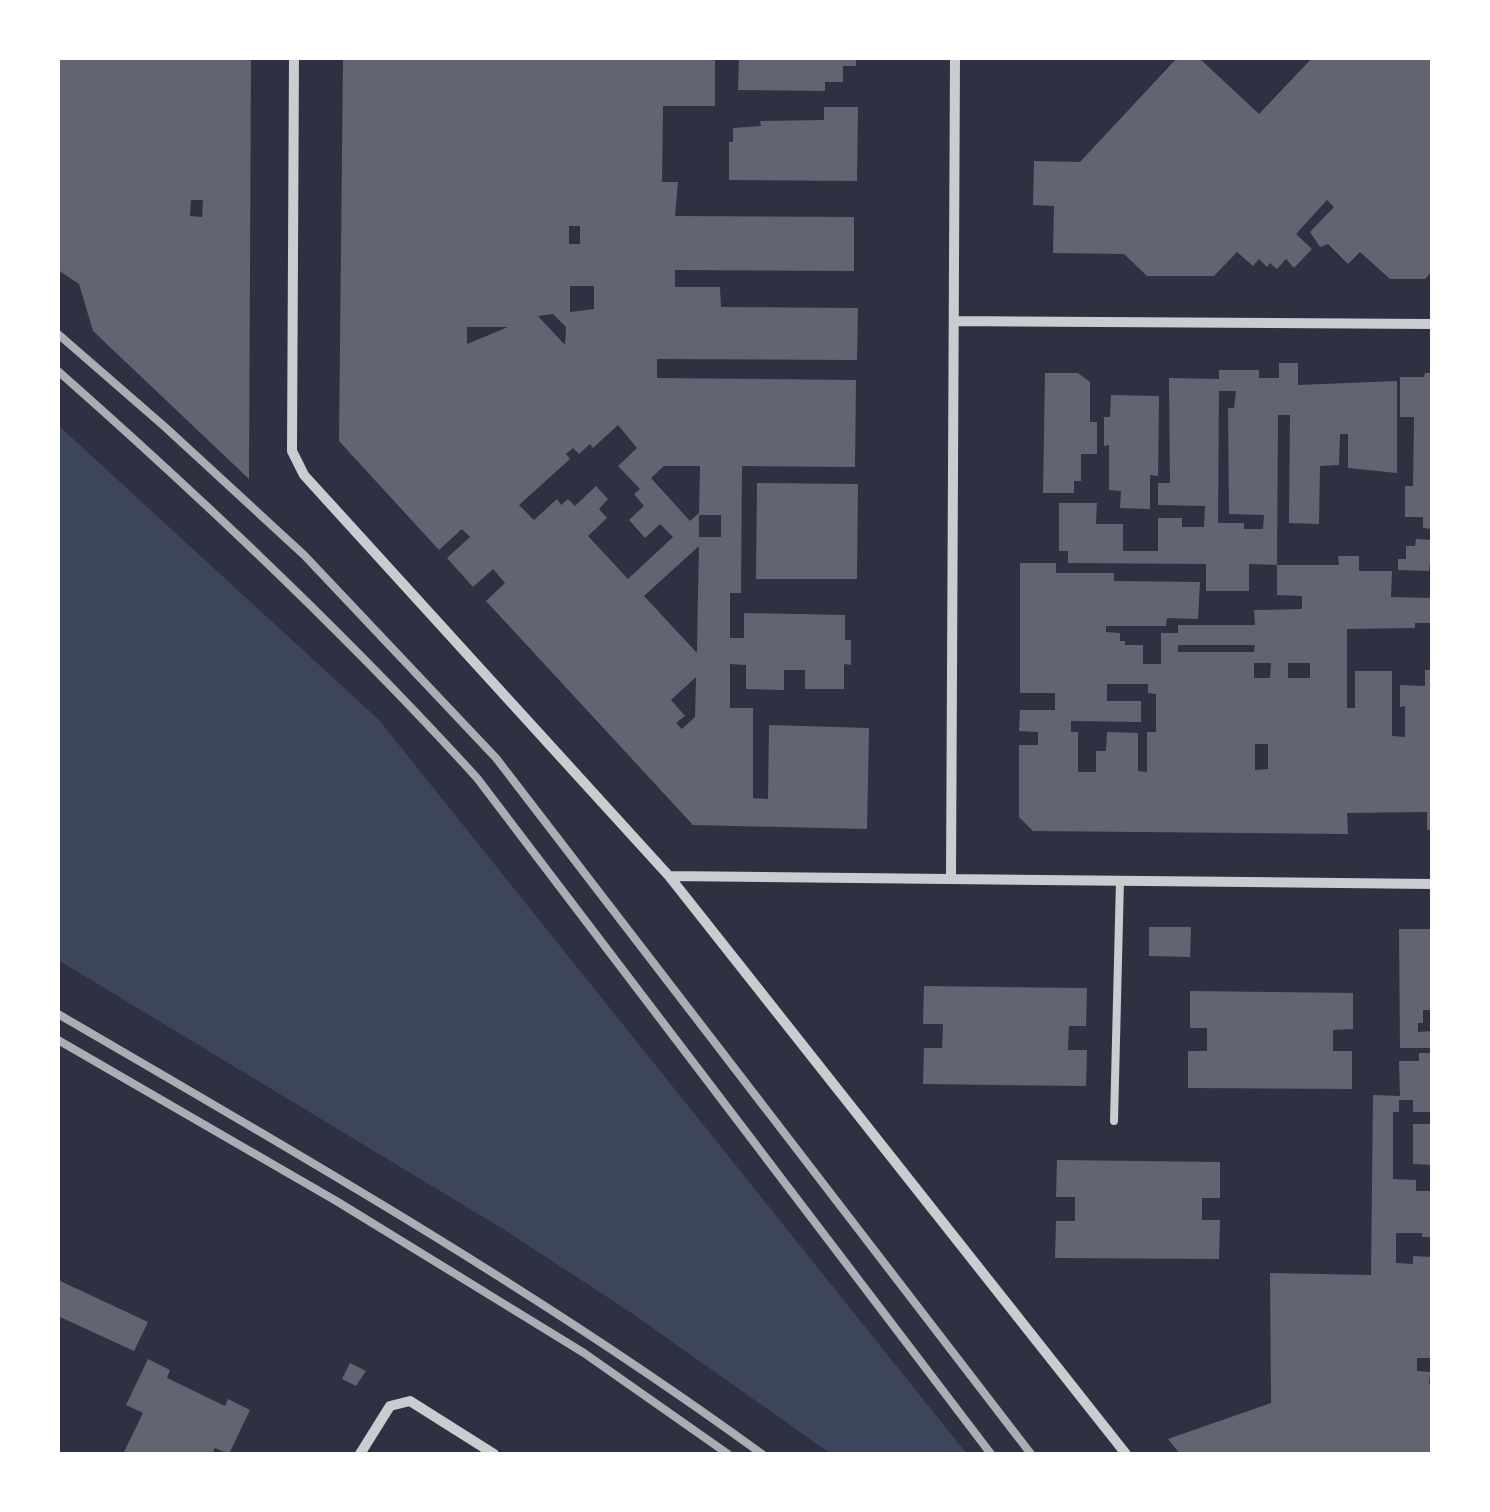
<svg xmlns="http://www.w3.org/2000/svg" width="1490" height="1512" font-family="'Varela Round',sans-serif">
	<rect width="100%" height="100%" fill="#2d3142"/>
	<!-- green -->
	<path fill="#3c4559" d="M58 425 379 720 967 1454H831L633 1314 503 1229 58 960Z"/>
	<!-- building -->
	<path fill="#626471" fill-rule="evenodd" d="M58 58H251L249 479 93 331 79 284 58 270ZM191 200H203L202 217 190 216Z
		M343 58H715V106H663L662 182H678L675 216 854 217V271L675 270V287H720L721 307 858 308 857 360 657 359V378L856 380 855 467 742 466 741 593H730V638H744V613L845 615V640H851V665L844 664V689H805V670H784V690L746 689V665L730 664V708H753V798L768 799 769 725 869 728 867 829 693 825 486 601 505 583 493 569 473 587 447 558 470 537 462 529 439 550 339 441ZM569 226H580V244H569ZM570 286H594V309L570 312ZM553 314 566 327 565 345 538 316ZM467 327H508L467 344ZM618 425 637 448 618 466 640 489 634 494 644 506 629 520 645 538 660 524 673 537 628 579 588 536 607 518 599 509 608 499 596 486 575 506 568 499 561 505 557 499 534 520 519 505 570 459 566 454 573 448 579 454 590 444 593 448ZM664 466H700L699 515H721V537H699V513L690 521 651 478ZM699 546 698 593 697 653 644 596ZM696 677 695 717 682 729 676 723 685 716 671 700Z
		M739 58H856V66H843V82H825V91L738 90Z
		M1177 58H1199L1259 114 1312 58H1432V271L1425 279H1390L1360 252 1348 264 1328 244 1320 247 1310 232 1334 207 1327 200 1296 234 1312 249 1294 268 1286 259 1277 269 1270 263 1267 267 1259 259 1253 266 1237 252 1214 276H1147L1124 254 1053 253 1054 206 1033 205 1034 161 1080 162Z
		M824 107H858L857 181 729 180V142H733V128L761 126 760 121 824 120Z
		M1279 363H1298V385L1397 381V473L1348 468V434H1340L1339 465 1320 466 1319 524 1289 523 1290 415H1278L1277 565 1249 564V591H1206V564L1068 563V551H1059V503H1097L1096 524H1123V551H1158V518H1182V527H1204L1205 506 1158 505V483H1170L1169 378 1219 379V370H1259V378H1279ZM1219 391H1236L1234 408H1228L1229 514 1264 515 1263 529H1244V523H1218Z
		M1045 373H1078L1090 382V422H1097V454H1081V481H1074V493H1043Z
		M1425 373H1432V529L1423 528V517H1405V486H1413L1414 417H1400V377H1424Z
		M1111 395 1159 396 1158 476 1150 475V509L1120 508 1121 491 1109 490V445L1104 446V417H1110Z
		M757 483 858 484 857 579H756Z
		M1416 539 1432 540 1429 571 1398 570V559H1406V546H1415Z
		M1338 556H1359V571H1392L1391 597 1432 598V623H1415V628L1347 629V708H1355V671H1392V736L1405 737V706L1400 707V685L1425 686V670H1432V830H1427V812L1347 813 1348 834 1033 831 1019 817V745H1038V732L1019 731 1020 710H1055V693H1020V563H1056V573H1114V581L1200 582 1198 619 1167 618 1166 626H1106V632L1120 633V641H1125V645H1143V664H1161V633H1178V625H1255L1254 610 1302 609V596L1277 595V565H1339ZM1178 645H1255L1254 652H1178ZM1254 663H1271L1270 678H1254ZM1288 663H1310V678H1288ZM1107 684H1148V693L1156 694V732H1147V772L1138 771V733L1107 732 1106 751H1096V772H1078V732H1071V721L1141 722V701H1107ZM1255 744H1268V769L1255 770Z
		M1149 927H1191L1190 957 1149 956Z
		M1399 929H1432V1010H1423V1023H1418V1032L1432 1031V1048H1400Z
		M924 986 1087 988 1086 1026H1069L1068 1050H1087L1086 1086 923 1084 924 1048H942L943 1024H923Z
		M1190 991 1353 993V1029L1333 1030V1051H1352V1089L1188 1088V1051H1207V1028H1190Z
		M1419 1053H1432V1112H1413V1100H1399V1112H1393V1179L1416 1180V1191H1432V1237H1422V1233H1396V1263L1413 1264V1256L1432 1257V1358H1417V1371L1430 1372 1429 1384H1432V1454H1180L1168 1439 1271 1403 1270 1273 1371 1275 1373 1095 1400 1096 1399 1061H1419Z
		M1413 1124H1432V1165L1413 1164Z
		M1057 1160 1220 1162V1198H1202V1220H1220L1219 1259 1055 1258 1056 1221H1075V1197H1056Z
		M58 1280 148 1322 134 1351 58 1316Z
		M148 1359 170 1370 167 1378 225 1406 228 1399 250 1410 229 1454 215 1448 212 1454H123L143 1413 126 1405Z
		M350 1363 366 1371 356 1386 342 1379Z"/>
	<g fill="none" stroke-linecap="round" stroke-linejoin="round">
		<!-- service -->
		<path stroke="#caccd0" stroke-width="8" d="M1114 1121 1120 880"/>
		<!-- minor -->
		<path stroke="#caccd0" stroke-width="10" d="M294 58 292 451 304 475 669 876 1126 1454
			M954 321 1432 324
			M669 876 1432 884
			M951 878 955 58
			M360 1454 390 1406 410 1401 494 1454"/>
		<!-- rail -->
		<path stroke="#abadb3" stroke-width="8" d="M58 334 165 427 304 555 496 758 1031 1454
			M58 371C204 500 346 634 477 778L991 1454
			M58 1014C297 1153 538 1291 762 1454
			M58 1040 338 1202 584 1353 728 1454"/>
	</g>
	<!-- border -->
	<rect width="1490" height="1512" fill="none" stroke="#ffffff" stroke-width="120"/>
</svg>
